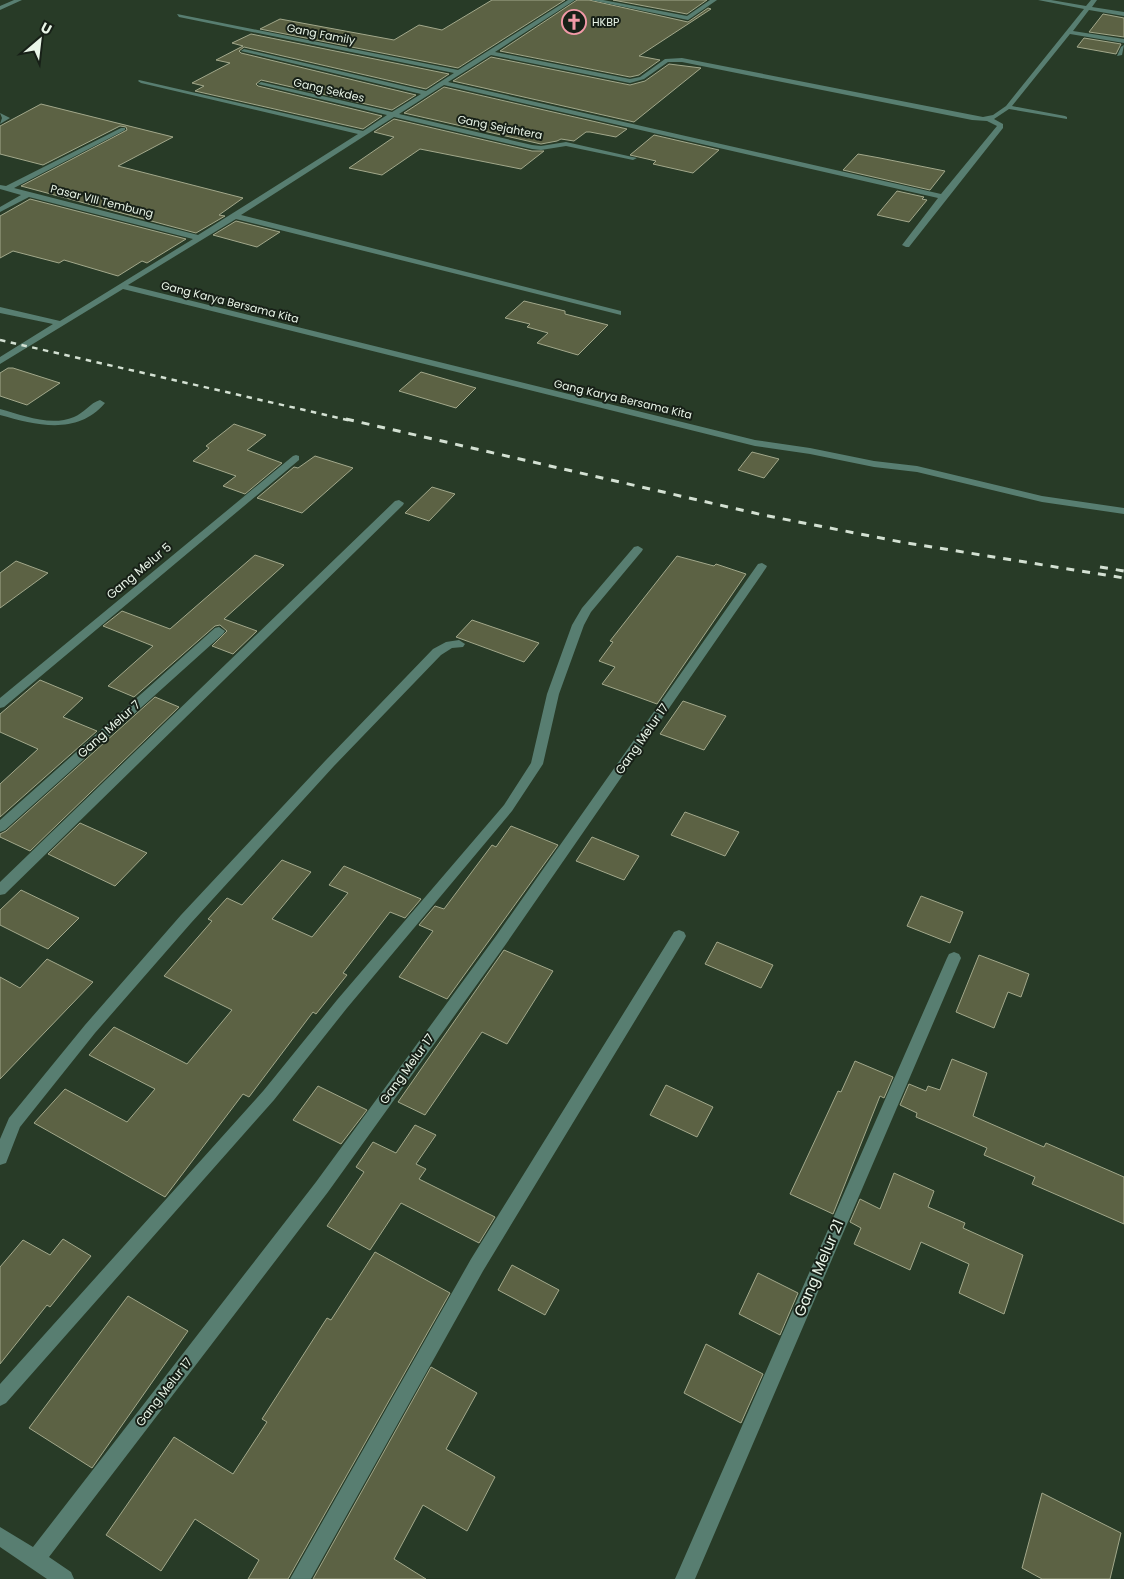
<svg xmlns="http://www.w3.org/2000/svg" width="1124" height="1579" font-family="Poppins,sans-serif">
	<rect width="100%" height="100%" fill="#283b27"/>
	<!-- building -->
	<path fill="#5c6244" stroke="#a2a88b" d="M492 0H565L458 68 260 29 280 19 394 40 419 25 442 30Z
		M577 0H589L688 22 708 8 711 9 639 56 660 60 639 75 630 77 500 51Z
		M613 0H707L687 14Z
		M1103 14 1124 18V37L1089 32Z
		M251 34 449 74 426 89 244 47 239 51 241 53 416 95 392 110 261 80 256 84 258 86 382 116 363 129 195 91 204 86 192 83 230 63 216 60 243 46 232 43Z
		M1084 38 1121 44 1116 54 1077 47Z
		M491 57 630 85 645 81 669 64 701 68 634 122 453 81Z
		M444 87 627 129 616 137 590 132H586L574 141 561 139 557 141 541 144 404 113Z
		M41 104 173 137 118 166 243 198 219 215 225 216 196 233 21 186 127 130 126 127 120 126 43 165 0 154V126Z
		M394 119 532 151H544L521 169 420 149 382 175 349 168 394 137 374 132Z
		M654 135 719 150 693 173 653 164 656 161 630 155Z
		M858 154 880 158 945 171 930 190 843 170Z
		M897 191 924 197 922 199 927 200 909 222 877 215Z
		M30 199 186 239 147 263 142 261 118 276 64 260 59 263 13 251 0 258V216Z
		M236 221 280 232 257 247 213 235Z
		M524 301 565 311V314L608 325 578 355 537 343 548 333 527 327 530 324 505 318Z
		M8 368H13L60 383 27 405 0 396V373Z
		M421 372 476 388 456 408 399 391Z
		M234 424 266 435 247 450 282 463 245 494 223 486 236 476 193 461 209 448 206 446Z
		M752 452 779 459 764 478 738 470Z
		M315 456 353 468 302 513 257 498 294 467 298 468Z
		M432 487 455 494 429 521 405 513Z
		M255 555 284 565 224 619 257 631 233 654 212 646 227 631 220 625 215 626 134 697 108 686 153 646 103 626 122 611 170 629Z
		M677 556 714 566 716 564 746 574 657 704 602 684 615 667 599 661 613 642 610 641Z
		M16 561 48 573 0 608V573Z
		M472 620 539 643 524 662 456 637Z
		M40 680 83 698 63 717 97 731 0 817V784L38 749 0 732V714Z
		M155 697 179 707 30 851 0 837V834L6 831Z
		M683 701 726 716 704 750 660 734Z
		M685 812 739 832 725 856 671 835Z
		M80 823 147 853 115 886 48 854Z
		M511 826 558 845 447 999 399 977 433 931 419 925 435 906 444 909 492 845 496 847Z
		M592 837 639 856 624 880 576 861Z
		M282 860 311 872 272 919 312 937 348 893 329 885 344 866 421 899 405 918 390 912 343 973 347 975 316 1014 313 1012 249 1097 243 1094 165 1197 34 1123 65 1089 127 1122 155 1089 89 1055 114 1027 187 1064 232 1010 164 976 212 921 208 919 227 898 242 905Z
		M21 890 79 918 48 949 0 925V910Z
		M921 896 963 912 950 943 907 926Z
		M717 942 773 965 761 988 705 964Z
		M504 950 553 971 507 1044 482 1032 425 1115 398 1102Z
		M979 955 1029 974 1021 997 1008 992 994 1028 956 1012Z
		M47 959 93 982 0 1079V977L20 988Z
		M952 1059 987 1073 973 1116 1044 1147 1046 1143 1124 1177V1224L1032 1184 1035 1177 984 1155 987 1148 916 1117 917 1113 900 1105 909 1084 926 1091 928 1086 940 1090Z
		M855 1061 893 1077 884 1098 880 1096 833 1214 790 1194 838 1091 841 1092Z
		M666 1085 713 1107 697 1137 650 1115Z
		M318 1086 367 1110 341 1144 293 1120Z
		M415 1125 436 1135 416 1164 426 1169 419 1179 495 1217 479 1243 401 1203 370 1250 327 1226 364 1172 356 1167 373 1142 396 1153Z
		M894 1173 934 1191 928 1207 965 1223 963 1228 1023 1255 1004 1314 959 1293 969 1264 921 1242 910 1270 854 1244 861 1228 850 1222 860 1199 880 1209Z
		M63 1239 91 1256 50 1307 47 1305 0 1364V1267L23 1240 50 1255Z
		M375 1252 450 1293 288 1579H248L259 1560 195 1519 161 1571 106 1535 174 1437 233 1474 267 1422 262 1419 327 1318 331 1320Z
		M512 1265 559 1290 545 1315 498 1290Z
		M758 1273 798 1293 780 1335 739 1314Z
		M128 1296 188 1331 92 1468 29 1428Z
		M706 1344 763 1374 741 1423 684 1393Z
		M431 1367 477 1393 446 1449 495 1477 467 1531 423 1505 394 1559 426 1579H313Z
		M1042 1493 1121 1533 1110 1579H1042L1022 1568Z"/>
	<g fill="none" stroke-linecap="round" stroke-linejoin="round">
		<!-- minor -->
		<path fill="#587e71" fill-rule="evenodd" d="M14 0H22L0 10V6Z
			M568 0H575L495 52 630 79 640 77 665 59 682 58 983 117 993 115 1006 106 1084 9 1038 0H1051L1086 6 1091 0H1097L1092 7 1124 12V16L1089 10 1073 31 1124 39V43L1070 34 1012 106 1065 116 1067 117V119L1009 109 994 119 1003 124V128L909 247H906L902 245 938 198 444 85 399 114 532 145 541 146 566 142 637 158 633 160 566 146 541 150 532 149 394 117 241 215 621 311V315L236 219 128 285 755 440 810 448 874 461 917 466 1042 496 1124 508V514L1042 502 917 472 874 467 810 454 755 446 123 289 0 364V357L53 324 0 313V307L60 321 193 239 29 197 0 212V207L21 195 0 189V185L6 186 121 128H125V130L14 188 198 235 358 134 141 83 138 81 139 80 363 131 387 115 258 84 261 82 392 112 421 94 241 51 244 49 426 91 454 73 179 17 177 14 458 70ZM491 55 630 83 644 79 668 62H682L972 120 987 121 997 126 941 194 448 82Z
			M591 0H603L687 16 710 0H717L688 20Z
			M1124 45 1122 55 1117 56 1121 47Z
			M0 113 10 118 0 124 2 118Z
			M100 400 105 403C77 436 36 425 0 415V409C23 415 50 427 74 417 84 413 90 403 100 400Z
			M296 455 299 456V460L4 707 0 708V698L293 456Z
			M399 500 404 503 403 505 5 894 0 895V882L395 501Z
			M638 546 643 549 642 551 591 612 584 625 559 694 543 764 512 811 347 1008 274 1100 6 1403 0 1406V1384L264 1090 337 1000 504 805 531 763 547 694 572 625 582 608 634 547Z
			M762 563 767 566 766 568 506 944 328 1192 49 1557 71 1572 74 1579H47L0 1547V1527L33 1547 316 1182 496 936 758 564Z
			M219 627 225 631 223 634 5 830 0 832V820L215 628Z
			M459 640 465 644 463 647 452 648 441 655 334 766 191 923 95 1033 20 1127 6 1163 0 1165V1139L9 1118 85 1025 181 915 326 760 433 649 446 642Z
			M679 930 684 932 686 936 684 940 483 1271 311 1579H290L471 1259 674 932Z
			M954 952 959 954 961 958 695 1579H675L947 958 949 954Z"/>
		<!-- rail-far1 -->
		<path stroke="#d3e0d2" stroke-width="2.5" stroke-dasharray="5.5 5.5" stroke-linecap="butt" d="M0 340 352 421"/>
		<!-- rail -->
		<path stroke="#d3e0d2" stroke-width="3" stroke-dasharray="8 8" stroke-linecap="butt" d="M346 419 763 515 901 542 1124 578
			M1100 567 1124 571"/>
	</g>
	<!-- icons -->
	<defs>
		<symbol id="church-ring" viewBox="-11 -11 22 22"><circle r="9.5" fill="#172017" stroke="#f39aa8" stroke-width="1.5"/><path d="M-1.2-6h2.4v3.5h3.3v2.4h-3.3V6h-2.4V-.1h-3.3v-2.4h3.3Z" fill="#f39aa8"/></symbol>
	</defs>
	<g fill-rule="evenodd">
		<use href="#church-ring" x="560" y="8" width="28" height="28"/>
	</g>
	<g text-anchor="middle" stroke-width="4" stroke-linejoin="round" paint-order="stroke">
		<!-- far-poi labels -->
		<g font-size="11" fill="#e9f5e8" stroke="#172017" text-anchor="start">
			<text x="592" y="26">HKBP</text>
		</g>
		<!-- far-street labels -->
		<g font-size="11" fill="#e9f5e8" stroke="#172017">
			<text transform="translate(321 34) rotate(11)" y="4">Gang Family</text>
			<text transform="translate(329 90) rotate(13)" y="4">Gang Sekdes</text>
			<text transform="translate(500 127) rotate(11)" y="4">Gang Sejahtera</text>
			<text transform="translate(102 201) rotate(14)" y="4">Pasar VIII Tembung</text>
			<text transform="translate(230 302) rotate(14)" y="4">Gang Karya Bersama Kita</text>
			<text transform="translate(623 399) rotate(13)" y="4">Gang Karya Bersama Kita</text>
		</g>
		<!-- street labels -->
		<g font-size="12" fill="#e9f5e8" stroke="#172017">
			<text transform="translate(139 571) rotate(-40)" y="4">Gang Melur 5</text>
			<text transform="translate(109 729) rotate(-42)" y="4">Gang Melur 7</text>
			<text transform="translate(642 739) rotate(-55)" y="4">Gang Melur 17</text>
			<text transform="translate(407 1069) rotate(-54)" y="4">Gang Melur 17</text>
			<text transform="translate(164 1392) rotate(-52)" y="4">Gang Melur 17</text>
		</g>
		<!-- near-street labels -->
		<g font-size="15" fill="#e9f5e8" stroke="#172017">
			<text transform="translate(819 1268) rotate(-67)" y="5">Gang Melur 21</text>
		</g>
	</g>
	<!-- north arrow -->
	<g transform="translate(40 40) rotate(28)" stroke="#172017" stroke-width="4" paint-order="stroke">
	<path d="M0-4L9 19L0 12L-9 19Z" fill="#e9f5e8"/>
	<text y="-8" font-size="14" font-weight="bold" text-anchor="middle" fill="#e9f5e8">U</text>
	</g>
</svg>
